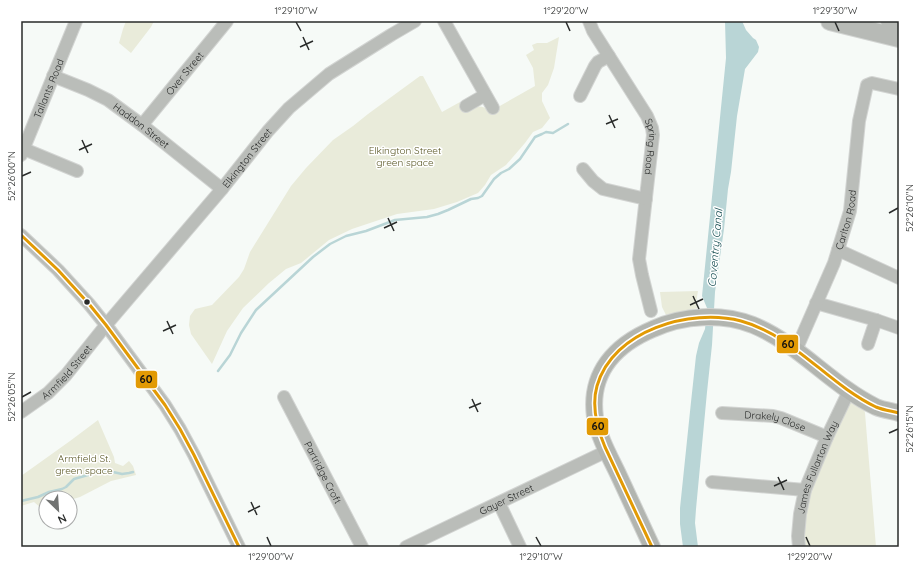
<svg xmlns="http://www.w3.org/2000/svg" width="920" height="568" font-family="Quicksand,sans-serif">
	<rect width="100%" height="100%" fill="#f6faf7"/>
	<!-- green -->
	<path fill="#e9ebda" d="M126 21H154L151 27 131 53 119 43 123 29Z
		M559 37 554 68 548 85 542 93V101L550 118 542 128 533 132 525 143 506 165 491 175 485 185 478 193 457 202 434 209 397 214 352 229 329 240 301 263 286 269 269 283 243 308 227 331 212 364 191 334 189 325 190 316 195 309 212 305 239 277 244 269 250 252 291 186 306 168 333 140 353 126 368 114 420 76H423L442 112 460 102 465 111C474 107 481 103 489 111L498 107 535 86 533 68 526 55 534 50 532 45 537 43H547Z
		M698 291 696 303 698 308 666 315 662 307 660 292Z
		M849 394 863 405 865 413 876 547H801L805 502Z
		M98 420 114 457 115 463 123 466 129 461 133 466 136 475 111 481 80 497 70 500V498H46V508L42 509 34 502 21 506V476L70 441Z"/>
	<!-- water -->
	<path fill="#b9d5d6" d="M725 21H742L746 30 753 38 756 40 759 47 758 52 745 69 737 116 731 172 728 189 724 229 715 292 712 345 707 392 696 509 695 523 698 547H683L680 524V508L691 402 696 356 699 343 705 329 707 308 702 296 726 58Z"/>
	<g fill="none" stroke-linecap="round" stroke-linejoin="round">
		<!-- stream -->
		<path stroke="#b9d5d6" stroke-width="2.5" d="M218 371 230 355 241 333 256 310 313 257 330 244 346 236 366 231 395 220 427 217 438 214 448 210 471 199 478 198 482 196 494 179 501 173 509 169 520 159 535 137 542 134 546 132 553 133 568 124
			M21 501 38 497 49 492 62 489 66 487 74 479 95 473 104 471 113 472 122 474 129 473 133 472"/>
		<defs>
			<g id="minor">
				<path d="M444 21 493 108"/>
				<path id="s1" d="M589 21 593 31 647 116 652 128 653 135 639 259 642 275 651 311"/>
				<path id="s2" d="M53 76 88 90 108 100 142 125 222 189"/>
				<path d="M580 96 595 66 598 62 609 56"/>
				<path d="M466 106 485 95"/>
				<path id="s3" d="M142 125 227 21"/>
				<path d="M24 149 77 171"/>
				<path id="s4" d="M21 155 76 21"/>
				<path d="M583 169 593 181 603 189 646 199"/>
				<path d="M21 235 58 270 89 304 106 325 165 405 180 429 194 455 239 547"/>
				<path d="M838 250 899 278"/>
				<path d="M816 303 876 320 899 328"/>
				<path d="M868 344 876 320"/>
				<path id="s5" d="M796 350 834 263 850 211 859 121 867 85 872 83 899 89"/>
				<path id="s6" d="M284 397 362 547"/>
				<path id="s7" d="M21 412 48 393 66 375 106 325 222 189 268 131 289 108 329 74 391 35 415 21"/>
				<path id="s8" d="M722 413 773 416 781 418 827 437"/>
				<path d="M712 482 805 490"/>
				<path d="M499 503 520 547"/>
				<path id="s9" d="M406 547 607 451"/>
				<path id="s10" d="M799 547 798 536 800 514 805 490 827 437 849 391"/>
			</g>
			<path id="major" d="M652 547C641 523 630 500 619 476 610 457 599 438 595 417 589 373 615 345 653 329 684 315 721 313 753 325 799 344 831 385 876 407 883 410 892 411 899 413"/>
			<path id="highway" d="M830 21 899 38
				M890 21 899 23"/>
		</defs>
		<!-- minor casing -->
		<use href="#minor" stroke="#d2d4d2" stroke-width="14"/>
		<!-- major casing -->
		<use href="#major" stroke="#d2d4d2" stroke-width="18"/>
		<!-- highway casing -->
		<use href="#highway" stroke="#d2d4d2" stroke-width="20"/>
		<!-- minor -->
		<use href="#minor" stroke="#babdb9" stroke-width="12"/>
		<!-- major -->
		<use href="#major" stroke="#b2b5b0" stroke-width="16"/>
		<!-- highway -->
		<use href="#highway" stroke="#b7bab6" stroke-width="18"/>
		<defs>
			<path id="bus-1" d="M21 235 58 270 89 304 106 325 165 405 180 429 194 455 239 547
				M652 547 605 447C597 428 591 407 597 386 613 330 690 308 741 321 793 335 828 384 876 407 883 410 891 411 899 413"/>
		</defs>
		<!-- bus-1 casing -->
		<use href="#bus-1" stroke="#fff" stroke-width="6"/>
		<!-- bus-1 -->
		<use href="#bus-1" stroke="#e29a04" stroke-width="3"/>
	</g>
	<!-- ticks -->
	<path fill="none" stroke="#292b2a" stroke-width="1.5" d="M296 22 301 31M566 22 570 31M835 22 839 31M303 37 309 50M300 47 313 41M609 115 615 128M606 124 618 119M82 140 88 153M79 150 92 144M22 176 31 172M889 213 898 208M388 218 394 231M384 228 397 222M693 296 699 309M690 305 703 299M167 321 173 334M163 331 176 325M22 397 31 392M472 399 478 412M469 408 481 403M889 433 898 429M778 477 784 490M774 486 787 480M251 502 257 515M248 512 260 506M267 537 271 546M536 537 541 546M806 537 810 546"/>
	<!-- markers -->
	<circle fill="#292b2a" stroke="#fff" stroke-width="1.5" cx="87" cy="302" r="3.5"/>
	<g text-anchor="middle" stroke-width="3" stroke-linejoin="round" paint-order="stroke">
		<!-- street labels -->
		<g font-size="10" fill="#292b2a" stroke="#fff">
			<text dy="4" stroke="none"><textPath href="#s3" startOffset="67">Over Street</textPath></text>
			<text dy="4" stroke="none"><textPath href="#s4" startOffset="72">Tallants Road</textPath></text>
			<text dy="4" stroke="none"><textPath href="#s2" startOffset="102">Haddon Street</textPath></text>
			<text dy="4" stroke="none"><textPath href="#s1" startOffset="143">Spring Road</textPath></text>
			<text dy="4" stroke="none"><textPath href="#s7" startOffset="341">Elkington Street</textPath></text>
			<text dy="4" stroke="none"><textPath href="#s5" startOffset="140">Carlton Road</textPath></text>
			<text dy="4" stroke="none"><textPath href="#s7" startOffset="61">Armfield Street</textPath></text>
			<text dy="4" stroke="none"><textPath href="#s8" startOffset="54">Drakely Close</textPath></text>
			<text dy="4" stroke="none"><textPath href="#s10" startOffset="83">James Fullarton Way</textPath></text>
			<text dy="4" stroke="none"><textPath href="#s6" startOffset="85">Partridge Croft</textPath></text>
			<text dy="4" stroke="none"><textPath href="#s9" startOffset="111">Gayer Street</textPath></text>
		</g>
		<!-- park labels -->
		<g font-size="10" fill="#5b5826" stroke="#fff">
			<text x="405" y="154">Elkington Street<tspan x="405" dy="12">green space</tspan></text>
			<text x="84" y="462">Armfield St.<tspan x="84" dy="12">green space</tspan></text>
		</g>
		<!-- water labels -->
		<g font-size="11" font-style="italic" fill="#10494d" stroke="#fff">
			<text transform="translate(715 248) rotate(-85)" y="4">Coventry Canal</text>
		</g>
	</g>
	<g stroke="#fff" stroke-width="1.5">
		<rect x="776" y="334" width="23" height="20" rx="4" fill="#e29a04"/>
		<rect x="135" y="370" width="23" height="19" rx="4" fill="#e29a04"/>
		<rect x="586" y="417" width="23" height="19" rx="4" fill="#e29a04"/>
	</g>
	<g font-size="11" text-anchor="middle" font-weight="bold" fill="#111">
		<text x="788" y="348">60</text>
		<text x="146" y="383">60</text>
		<text x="598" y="430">60</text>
	</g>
	<!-- border -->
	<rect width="920" height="568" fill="none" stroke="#ffffff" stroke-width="44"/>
	<!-- north arrow -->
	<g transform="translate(58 510) rotate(155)"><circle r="19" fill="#ffffff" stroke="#a9aaaa"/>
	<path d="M0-3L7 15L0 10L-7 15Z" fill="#717372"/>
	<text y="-6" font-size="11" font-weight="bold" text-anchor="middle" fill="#292b2a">N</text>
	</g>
	<rect x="22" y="22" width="876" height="524" fill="none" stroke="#292b2a" stroke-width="1.5"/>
	<g font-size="10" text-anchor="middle" fill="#292b2a">
		<text x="296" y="14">1°29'10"W</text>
		<text x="566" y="14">1°29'20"W</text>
		<text x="835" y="14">1°29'30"W</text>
		<text transform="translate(11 176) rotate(-90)" y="4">52°26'00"N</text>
		<text transform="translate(909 208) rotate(-90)" y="4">52°26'10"N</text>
		<text transform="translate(11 397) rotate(-90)" y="4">52°26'05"N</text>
		<text transform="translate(909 429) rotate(-90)" y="4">52°26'15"N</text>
		<text x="271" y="560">1°29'00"W</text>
		<text x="541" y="560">1°29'10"W</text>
		<text x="810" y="560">1°29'20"W</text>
	</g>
</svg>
